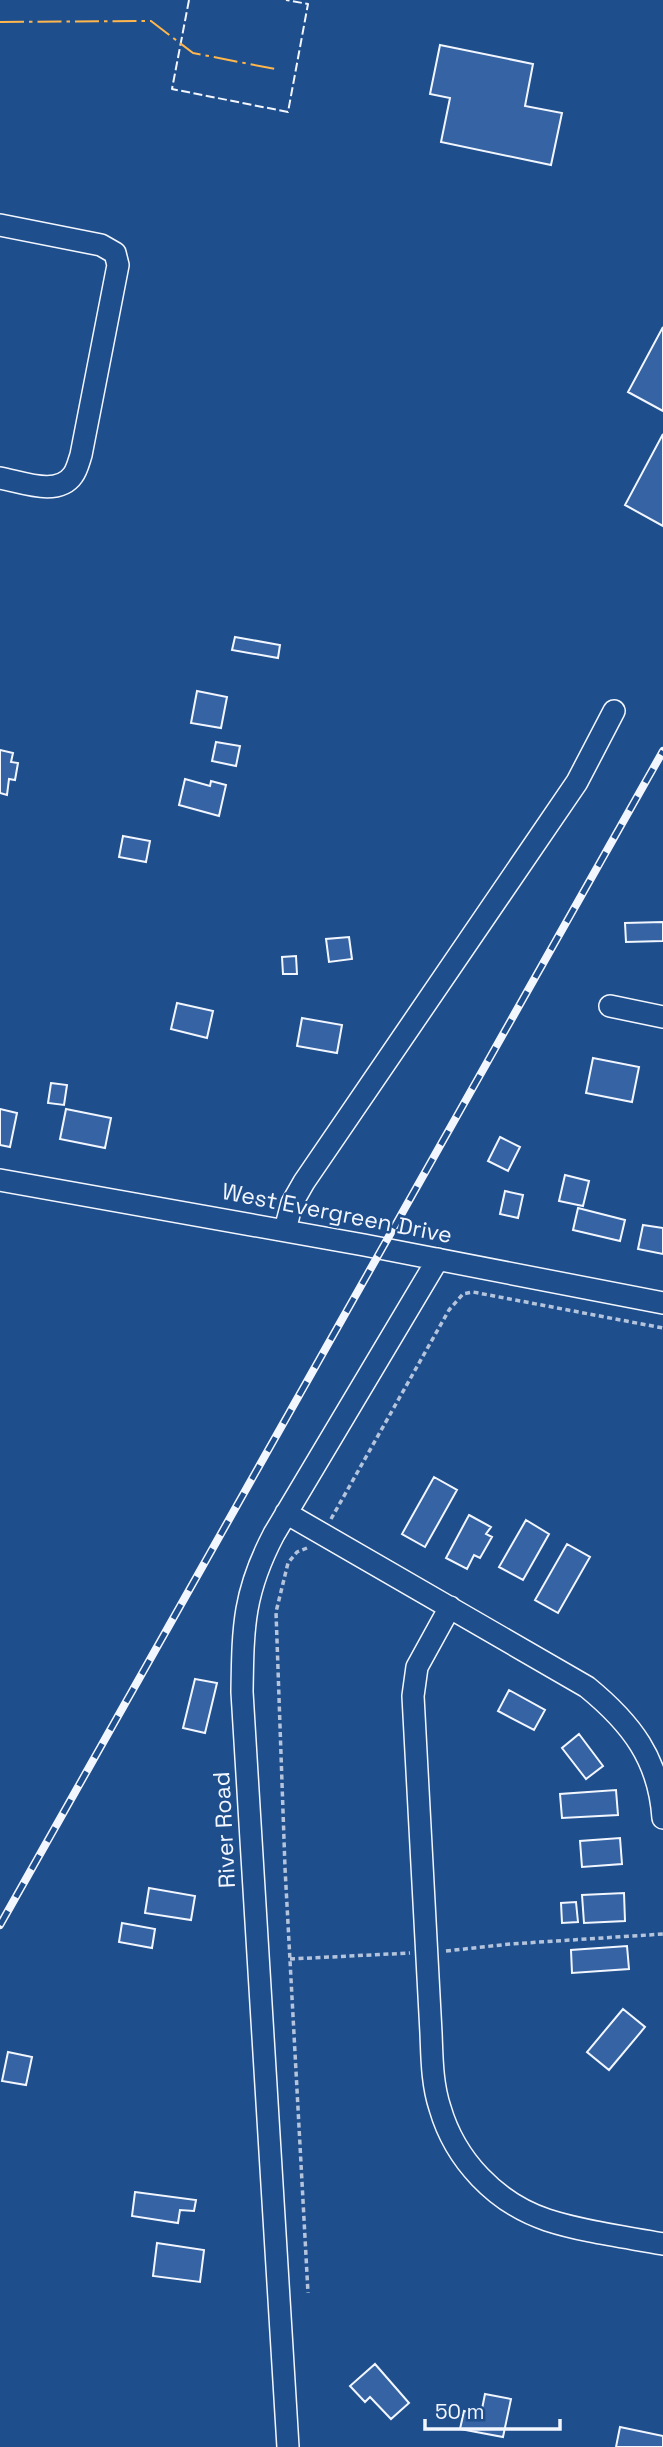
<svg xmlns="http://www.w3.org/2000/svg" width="663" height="2447" font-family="'Space Grotesk',sans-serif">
	<rect width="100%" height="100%" fill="#1f4e8c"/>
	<!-- building -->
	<path fill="#3563a3" stroke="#f2f6ff" stroke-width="2" d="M440 45 533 64 525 106 562 113 551 165 441 142 450 98 430 94Z
		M663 327V411L628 392Z
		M663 434V526L625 505Z
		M235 637 280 645 278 658 232 650Z
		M197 691 227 697 221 728 191 723Z
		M216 742 240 746 236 766 212 761Z
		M0 750 13 753 11 762 18 763 15 780 9 779 7 795 0 793Z
		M185 779 210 786 211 781 226 785 219 816 179 805Z
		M123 836 150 841 146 862 119 857Z
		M663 922V941L626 942 625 923Z
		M349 937 352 959 329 962 326 939Z
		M296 956 297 974H283L282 957Z
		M177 1003 213 1011 207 1038 171 1029Z
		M302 1018 342 1025 337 1053 297 1046Z
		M593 1058 639 1067 632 1102 586 1093Z
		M51 1083 67 1085 64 1105 48 1103Z
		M0 1109 17 1113 10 1147 0 1145Z
		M66 1109 111 1118 105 1148 60 1139Z
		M500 1137 520 1147 508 1171 488 1161Z
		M565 1175 589 1181 583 1206 559 1201Z
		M505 1191 523 1195 518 1218 500 1214Z
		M578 1208 625 1220 620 1241 573 1230Z
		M643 1225 663 1228V1254L638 1249Z
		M434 1477 457 1490 425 1547 402 1534Z
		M469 1515 491 1527 486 1534 492 1537 480 1558 474 1555 467 1569 446 1558Z
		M526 1520 549 1534 523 1580 499 1567Z
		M567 1544 590 1557 558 1613 535 1600Z
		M195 1679 217 1683 205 1733 183 1728Z
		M509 1690 545 1710 534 1730 498 1711Z
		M579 1734 603 1766 586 1779 562 1748Z
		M616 1790 618 1815 562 1818 560 1794Z
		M620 1838 622 1864 582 1867 580 1841Z
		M149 1888 195 1896 191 1920 145 1913Z
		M624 1893 625 1921 584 1923 582 1895Z
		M576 1902 578 1922 562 1923 561 1903Z
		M122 1923 155 1929 152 1948 119 1942Z
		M627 1946 629 1969 572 1973 571 1950Z
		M623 2009 645 2027 609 2070 587 2052Z
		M8 2052 32 2057 26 2085 2 2081Z
		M135 2192 196 2200 194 2211 180 2210 178 2223 132 2216Z
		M157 2243 204 2250 200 2282 153 2276Z
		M375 2364 409 2403 391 2419 370 2397 365 2402 350 2386Z
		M485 2394 511 2399 503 2437 460 2429 464 2411 481 2414Z
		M620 2427 663 2436V2447H616Z"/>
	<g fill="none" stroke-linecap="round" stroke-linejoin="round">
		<defs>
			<path id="minor" d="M0 225 101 245 115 253 118 265 81 455C79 461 77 470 73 475 58 497 22 482 0 478
				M610 1006 663 1017
				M0 1180 364 1245 663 1303
				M285 1230 292 1203 304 1182 577 782 614 711
				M286 1513 587 1687C631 1723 659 1759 663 1818
				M450 1607 417 1667 413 1696 431 2033C432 2058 432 2084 440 2108 455 2160 496 2203 547 2220 584 2232 625 2237 663 2244
				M288 2447 242 1692C243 1627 243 1593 274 1534L438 1259"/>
		</defs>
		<!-- minor casing -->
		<use href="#minor" stroke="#f2f6ff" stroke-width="24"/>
		<!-- path -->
		<path stroke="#b3c4dc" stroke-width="3.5" stroke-dasharray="5 3.5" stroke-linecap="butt" d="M331 1519 449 1310 463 1294 473 1292 663 1328
			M307 1548 297 1552 288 1563 276 1612 285 1868 308 2293
			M446 1951 510 1944 663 1934
			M290 1959 410 1953"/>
		<!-- minor -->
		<use href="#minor" stroke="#1f4e8c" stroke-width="21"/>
		<defs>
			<path id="rail" d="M0 1925 663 751"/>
		</defs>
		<!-- rail casing -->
		<use href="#rail" stroke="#f2f6ff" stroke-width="8"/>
		<!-- rail -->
		<use href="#rail" stroke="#1f4e8c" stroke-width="5" stroke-dasharray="16" stroke-linecap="butt"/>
		<!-- fence -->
		<path stroke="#f2f6ff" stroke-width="2" stroke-dasharray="9 3.5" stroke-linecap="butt" d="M189 0 172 89 288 112 308 4 286 0"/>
		<!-- power -->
		<path stroke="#ffb74d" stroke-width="2" stroke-dasharray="24 5 3.5 5" stroke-linecap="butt" d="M0 22 151 21 193 53 275 69"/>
	</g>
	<g text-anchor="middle" stroke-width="5" stroke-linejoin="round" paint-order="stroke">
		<!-- street labels -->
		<g font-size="23" fill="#f2f6ff" stroke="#1f4e8c">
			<text transform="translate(337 1213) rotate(11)" y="8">West Evergreen Drive</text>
			<text transform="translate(224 1830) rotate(-93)" y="8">River Road</text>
		</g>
	</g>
	<!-- scale -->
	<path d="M425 2419v10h135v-10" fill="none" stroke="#f2f6ff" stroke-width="3.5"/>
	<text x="435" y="2419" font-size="21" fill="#f2f6ff" stroke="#1f4e8c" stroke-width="5" paint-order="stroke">50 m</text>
</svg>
